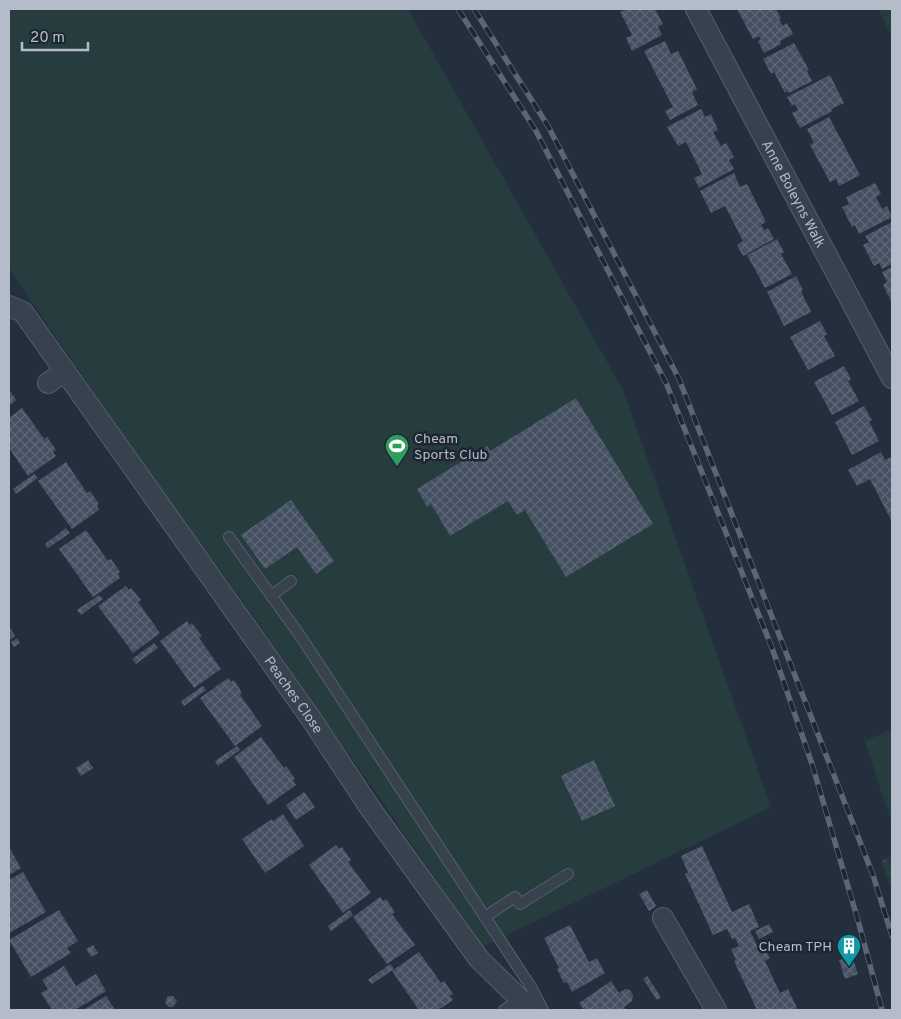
<svg xmlns="http://www.w3.org/2000/svg" width="901" height="1019" font-family="Overpass,sans-serif">
	<defs>
		<pattern id="forest-crowns" width="20" height="18" patternUnits="userSpaceOnUse" patternTransform="scale(1.25)"><rect width="20" height="18" fill="#263c3f"/><path d="M2 6a3 3 0 1 1 6 0M12 15a3 3 0 1 1 6 0" fill="none" stroke="#435659"/></pattern>
		<pattern id="building-cross-hatch" width="8" height="8" patternUnits="userSpaceOnUse" patternTransform="scale(1.25)"><rect width="8" height="8" fill="#455162"/><path d="M0 0l8 8M0 8l8-8" fill="none" stroke="#5d6877"/></pattern>
	</defs>
	<rect width="100%" height="100%" fill="#242f3e"/>
	<!-- green -->
	<path fill="#263c3f" d="M9 9H408L623 390 771 807 483 947 253 616 219 568 198 543 9 269Z
		M878 9H892V37Z
		M892 729V825L865 741Z"/>
	<!-- forest -->
	<path fill="url(#forest-crowns)" d="M892 855V891L881 861Z"/>
	<!-- building -->
	<path fill="url(#building-cross-hatch)" d="M626 9H655L663 24 658 27 662 35 632 51 626 38 632 35 620 12Z
		M737 9H776L781 18 779 19 783 26 787 23 793 34 780 41 781 44 764 53 758 41 761 40 759 36 753 39Z
		M665 41 671 54 678 51 697 89 692 92 698 105 670 120 665 111 673 107 644 51Z
		M794 43 809 70 807 71 812 81 789 93 788 91 785 93 774 72 771 74 763 59Z
		M830 75 844 103 831 109 832 111 800 128 792 113 798 110 795 104 792 106 787 97Z
		M701 109 705 117 711 114 718 130 713 132 721 146 726 143 734 157 729 160 734 169 699 188 694 178 702 174 686 142 678 146 667 127Z
		M829 117 860 175 839 186 836 179 830 182 810 145 814 143 807 129Z
		M734 173 740 187 747 184 766 222 761 225 764 230 768 228 774 239 743 256 737 245 743 241 725 206 711 213 700 191Z
		M875 183 881 194 876 197 882 209 887 206 892 217 859 234 855 225 852 227 842 207 849 204 846 197Z
		M892 222V264L882 269 879 263 874 266 863 245 869 242 865 236Z
		M777 239 784 252 781 254 792 274 765 288 747 255Z
		M892 267V303L883 285 887 282 882 272Z
		M796 276 803 290 801 291 811 312 784 326 767 292Z
		M820 321 827 334 824 336 835 356 808 370 790 337Z
		M844 366 851 379 848 381 859 401 832 415 814 382Z
		M9 389 16 400 9 406Z
		M576 398 653 524 566 577 525 510 517 515 508 501 450 536 431 504 427 507 417 489 487 446 490 451Z
		M864 406 872 420 869 421 879 441 852 455 835 422Z
		M22 408 44 439 47 437 56 450 53 452 56 456 28 476 9 448V418Z
		M881 452 885 460 891 457 892 459V522L870 479 857 486 848 470Z
		M66 462 87 493 90 491 99 504 97 505 99 510 72 529 38 481Z
		M34 474 38 478 16 494 13 489Z
		M291 500 334 561 316 574 297 547 265 569 241 535Z
		M66 528 70 533 48 548 45 544Z
		M86 530 108 561 111 559 120 572 118 573 120 578 93 597 59 549Z
		M126 586 129 590 131 588 141 600 138 602 160 633 133 653 98 606Z
		M99 595 103 599 81 615 77 610Z
		M187 621 190 625 192 623 202 636 199 638 221 669 194 688 160 641Z
		M9 626 15 636 9 640Z
		M17 638 20 643 14 647 11 642Z
		M154 643 158 648 136 664 132 659Z
		M228 678 231 682 234 680 242 693 240 695 262 726 235 746 200 698Z
		M203 686 206 690 184 706 181 701Z
		M261 737 284 768 286 766 295 779 293 781 296 785 268 805 234 757Z
		M237 746 240 750 218 766 215 761Z
		M88 760 93 768 81 776 76 768Z
		M594 760 615 806 582 821 561 776Z
		M304 792 315 807 296 820 286 805Z
		M283 814 304 846 265 873 242 839 272 819 273 821Z
		M336 845 339 849 342 847 351 860 348 862 371 893 343 913 309 865Z
		M702 846 732 912 749 904 759 927 750 931 759 950 764 947 770 958 765 961 780 993 788 989 798 1010H757L734 961 736 960 731 949 739 946 735 938 732 939 727 929 713 935 685 874 688 873 681 856Z
		M9 847 21 868 9 875Z
		M23 872 46 912 9 933V880Z
		M647 890 656 906 649 911 639 894Z
		M380 897 383 901 386 899 395 912 392 914 415 945 387 964 353 917Z
		M59 910 78 941 67 948 71 953 31 977 9 940Z
		M350 910 353 915 331 931 328 926Z
		M769 924 773 932 759 939 755 931Z
		M570 925 589 962 597 958 605 973 572 992 567 982 564 983 557 969 559 968 544 938Z
		M93 945 98 953 91 957 86 949Z
		M419 952 441 983 444 981 453 994 450 996 453 1000 438 1010H419L392 971Z
		M852 956 858 974 845 979 839 960Z
		M390 964 394 969 372 984 368 980Z
		M64 966 76 986 96 974 106 991 75 1010H52L41 993 48 989 42 980Z
		M647 976 661 997 657 1000 643 979Z
		M611 981 619 993 625 989 630 990 633 995 632 1001 624 1007 626 1010H584L579 1003Z
		M106 996 115 1010H83Z
		M168 996H173L177 1001 173 1007H168L165 1002Z"/>
	<g fill="none" stroke-linecap="round" stroke-linejoin="round">
		<defs>
			<path id="lane" d="M229 537 299 634 531 987 543 1010
				M271 596 291 581
				M485 917 515 897 520 904 568 874
				M504 1010 520 999"/>
			<g id="street">
				<path id="s1" d="M696 9 892 378"/>
				<path id="s2" d="M9 306 23 312 312 720 370 808 479 959 531 1010"/>
				<path d="M48 383 65 371"/>
				<path d="M663 918 716 1010"/>
			</g>
		</defs>
		<!-- lane casing -->
		<use href="#lane" stroke="#565f6c" stroke-width="12"/>
		<!-- street casing -->
		<use href="#street" stroke="#565f6c" stroke-width="22"/>
		<!-- lane -->
		<use href="#lane" stroke="#38414e" stroke-width="10"/>
		<!-- street -->
		<use href="#street" stroke="#38414e" stroke-width="20"/>
		<defs>
			<path id="rail" d="M458 9 536 131 667 385 772 648 812 764 859 924 882 1010
				M474 9 548 126 679 379 873 875 892 936"/>
		</defs>
		<!-- rail casing -->
		<use href="#rail" stroke="#5a6575" stroke-width="5.5"/>
		<!-- rail -->
		<use href="#rail" stroke="#1d2633" stroke-width="4" stroke-dasharray="11" stroke-linecap="butt"/>
	</g>
	<!-- icons -->
	<defs>
		<symbol id="stadium-pin" viewBox="-11 -11 22 30"><path d="M0 17L-7.5 6A9.5 9.5 0 1 1 7.5 6Z" fill="#2e9e5b" stroke="#1d2633"/><path d="M0-5a6.5 5 0 1 0 0 10a6.5 5 0 1 0 0-10ZM-3.5-1.8h7v3.6h-7Z" fill="#fff"/></symbol>
		<symbol id="building-pin" viewBox="-11 -11 22 30"><path d="M0 17L-7.5 6A9.5 9.5 0 1 1 7.5 6Z" fill="#0f9aa8" stroke="#1d2633"/><path d="M-4-6H4V6H1V3H-1V6H-4ZM-2.5-4.3h1.7v1.8h-1.7ZM.8-4.3h1.7v1.8H.8ZM-2.5-1h1.7V.8h-1.7ZM.8-1h1.7V.8H.8Z" fill="#fff"/></symbol>
	</defs>
	<g fill-rule="evenodd">
		<use href="#stadium-pin" x="383" y="432" width="28" height="38"/>
		<use href="#building-pin" x="835" y="932" width="28" height="38"/>
	</g>
	<g text-anchor="middle" stroke-width="5" stroke-linejoin="round" paint-order="stroke">
		<!-- street labels -->
		<g font-size="14" fill="#b4bcc9" stroke="#1d2633">
			<text dy="5" stroke="none"><textPath href="#s1" startOffset="209">Anne Boleyns Walk</textPath></text>
			<text dy="5" stroke="none"><textPath href="#s2" startOffset="484">Peaches Close</textPath></text>
		</g>
		<!-- poi labels -->
		<g font-size="14" fill="#b4bcc9" stroke="#1d2633" text-anchor="start">
			<text x="414" y="443">Cheam<tspan x="414" dy="16">Sports Club</tspan></text>
			<text x="832" y="951" text-anchor="end">Cheam TPH</text>
		</g>
	</g>
	<!-- border -->
	<rect width="901" height="1019" fill="none" stroke="#b4bcc9" stroke-width="20"/>
	<!-- scale -->
	<path d="M22 42v8h66v-8" fill="none" stroke="#b4bcc9" stroke-width="2.5"/>
	<text x="30" y="42" font-size="15" fill="#b4bcc9" stroke="#1d2633" stroke-width="4" paint-order="stroke">20 m</text>
</svg>
